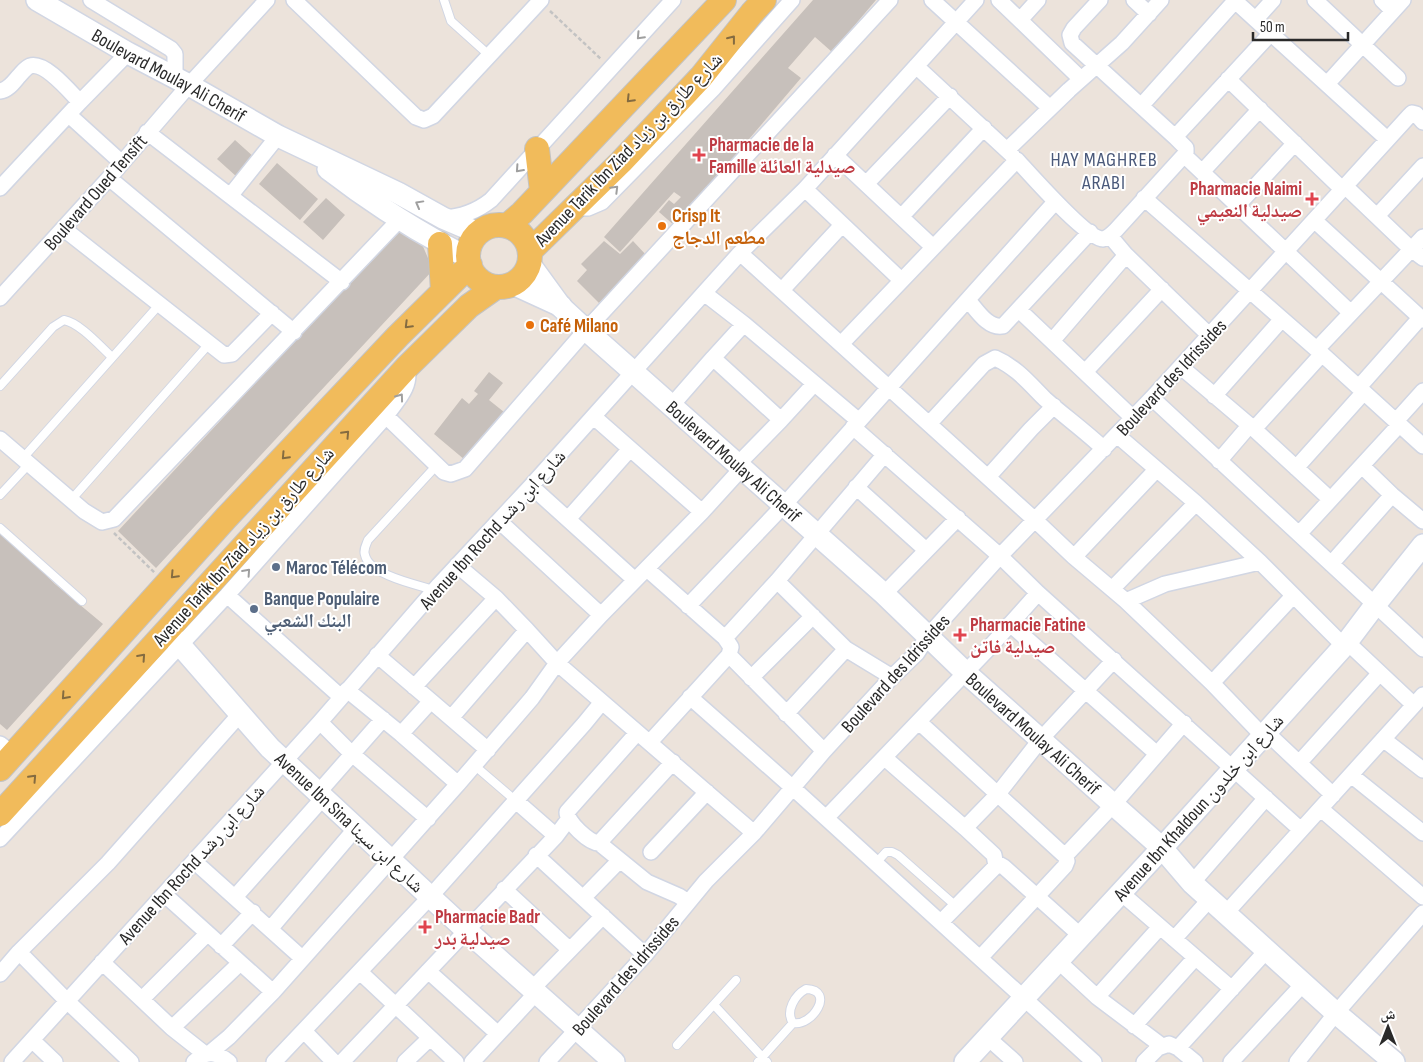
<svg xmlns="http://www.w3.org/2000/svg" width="1423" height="1062" font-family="'Sofia Sans Condensed','Noto Naskh Arabic',sans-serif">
	<rect width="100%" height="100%" fill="#ece3db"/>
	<!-- building -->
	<path fill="#c7c0bb" d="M813 0H876L832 52 815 37 788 68 801 78 675 226 659 212 669 200 674 204 681 197 674 192 620 252 604 237Z
		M235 140 255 158 237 177 217 159Z
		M277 163 318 199 300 220 259 184Z
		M326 198 345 215 323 240 303 222Z
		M398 229 422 244 433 270 156 568 118 531Z
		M604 241 620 254 633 241 647 256 599 303 577 281 587 270 581 264Z
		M489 372 503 383 489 400 504 412 465 460 434 434 462 398 469 404 478 394 474 391Z
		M0 530 55 584 103 624 7 730 0 724Z"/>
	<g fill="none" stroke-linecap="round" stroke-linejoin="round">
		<defs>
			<path id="lane" d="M444 0 451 21 490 56
				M0 386 53 327 64 320C80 323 100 346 112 357
				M23 458 159 305
				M0 495 29 464
				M71 500 209 344
				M0 528 82 601
				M434 590C418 585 369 575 365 555 363 550 366 545 368 540L437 465
				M474 765 516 801
				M876 863 886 852H892L898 855 957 907
				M806 989C836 990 812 1027 793 1023 785 1011 795 995 806 989Z
				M714 1005 767 1062
				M677 1045 736 980
				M758 1062 793 1023"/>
			<path id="street" d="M91 0 171 49 175 54V78
				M294 0 416 117 424 120 433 116 541 0
				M932 0 1050 108
				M999 0 1081 79
				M1134 0 1149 14
				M1234 0 1387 139
				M1315 0 1398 78
				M1382 0 1393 11
				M1256 19 1273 0
				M1020 20 1038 0
				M916 66 1012 155
				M1228 79 1342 189
				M1327 84 1403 0
				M0 91C8 90 13 83 18 77 22 73 25 68 30 66 45 61 70 92 80 102L0 188
				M80 102 128 53
				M1141 106 1235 1
				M69 115 122 163
				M147 132 342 282
				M1175 137 1271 33
				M1007 150 1069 90 1122 43 1161 0
				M835 155 933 247
				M1184 155 1351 313
				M1202 172 1260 109
				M109 178 294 332
				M866 184 950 96
				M1345 186 1411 249 1423 258
				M805 189 901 280
				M230 196 278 136
				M1144 198 1322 354 1423 446
				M1237 206 1295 143
				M574 208H588L602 202 713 89 792 0
				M1377 216 1423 166
				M901 217 984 128
				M443 218C461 217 476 212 491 200L673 0
				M1314 220 1423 320
				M64 229 224 355 232 354 272 313
				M740 253 1035 520 1074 557 1126 601 1212 683 1263 736
				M1126 255 1209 335
				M782 290 842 225
				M704 293 744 324 713 358 781 420 738 464
				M0 298 109 178 189 85 267 0
				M968 300C976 309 988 329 1003 326L1090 232
				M1019 310 1133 418
				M744 324 859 421
				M1052 341 1126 255 1110 236
				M842 343 1017 160C1030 174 1087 239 1103 239 1108 238 1112 234 1116 230L1186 153V148L1175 137 1072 43 1070 35 1074 28 1100 0
				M1317 349 1423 237
				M1181 367 1254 429 1330 499
				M1085 372 1162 289
				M1359 387 1420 318
				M1214 396 1282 319
				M1152 398 1423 649
				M672 405 713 358
				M386 416 444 472 451 474 465 469 586 330 890 0
				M594 417 702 512
				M781 420 814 384
				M1396 421 1423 391
				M929 424 984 364 995 358C1016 367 1029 383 1045 399 1064 416 1085 431 1104 449
				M853 427 1000 556 1038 593 1301 830
				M1254 429 1322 354
				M1117 435 1196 503
				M0 439 84 511 102 522 114 519 400 219
				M1219 461 1249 426
				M1362 466 1392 495 1423 521
				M1296 468 1364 392
				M988 477 1031 429 1054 406
				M531 486 635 580
				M856 487 926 550
				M568 519 630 449
				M499 521 601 615
				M1299 534 1400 424
				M1074 557 1156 470
				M1331 564 1392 495
				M647 569 725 638 731 647 729 655 650 742
				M777 581 846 649 892 677
				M1112 589 1196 503 1260 562 1344 646
				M884 594 958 518
				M227 595 341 697
				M1126 601 1165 584 1260 562
				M688 606 784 505 1055 202
				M1010 624 1157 754
				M527 630 557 663 754 833
				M725 638 777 581 885 454
				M1347 642 1414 705
				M377 655 431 701 401 734
				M729 655 824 751
				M751 678 813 616
				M1212 683 1293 596
				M414 687 496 598 457 565
				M690 697 793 788 1094 1062
				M431 701 488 750
				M786 714 846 649
				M451 718 527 630 496 598
				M320 722 352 754 428 819
				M919 722 1065 856 1067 861 1065 866 980 958
				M1266 732 1333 795
				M637 733 567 812C567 822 589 843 599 843L673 762
				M1383 739 1423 770
				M0 744 13 754
				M885 758 965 828
				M1299 763 1379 674
				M1351 775 1423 833
				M458 784 532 698 557 663 601 615 702 512 742 468
				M318 793 383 719
				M516 801 556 836
				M1321 809 1423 897
				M826 818 988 649 1038 593
				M0 839 227 595 386 416C397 400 412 387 407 367
				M599 843 647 882 679 896 688 902
				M651 852 707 792
				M536 855 645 955
				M1065 856 1113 805 1184 723
				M194 861 302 958
				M997 863 1004 867 1081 936
				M1192 883 1266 798
				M504 889 570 950
				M1120 892 1232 989
				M164 894 273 992
				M235 897 323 798
				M583 898 620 860
				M1226 913 1423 695
				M941 922 996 866 994 855 965 828 997 795 1041 739 1114 660
				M271 928 356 828
				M1174 939 1210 899
				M221 946 253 912
				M19 952 68 1002 131 1062
				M1058 961 1097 997 1162 1046
				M102 962 172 1028 205 1054
				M428 971 497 1033
				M360 972 456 1062
				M0 974 19 952 108 863 241 713
				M532 989 603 916
				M1097 997 1160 927
				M142 999 207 934
				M1134 1026 1195 958
				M172 1028 240 963
				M304 1031 334 1062
				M987 1037 1015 1062
				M32 1040 55 1062
				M1178 1048 1267 950
				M211 1052 229 1037 273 992 458 784 401 734 347 690
				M12 1062 320 722 439 585 531 486 704 293 740 253 805 189 976 0
				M194 1062C206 1050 217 1052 229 1062
				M274 1062 430 897 584 724 602 702
				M342 1062 556 836 568 820
				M405 1062 430 1038
				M472 1062 536 993
				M547 1062 645 955 706 881 754 833 824 751 892 677 917 653 928 636 1000 556 1152 398 1409 116 1412 113 1416 114 1423 122
				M1144 1062 1158 1048 1169 1044 1178 1048 1195 1062
				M1231 1062 1304 983
				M1297 1062 1336 1013 1423 913"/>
			<g id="secondary">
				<path id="s1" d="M37 0 128 53 189 85 278 136 398 193 443 218 478 233"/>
				<path d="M328 169C372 203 419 233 469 258"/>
				<path id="s2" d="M529 263 561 307 586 330 884 594 966 673 1162 848 1192 883 1336 1013 1394 1062"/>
				<path d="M513 284 561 306"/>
				<path d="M167 630 270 748 466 930 614 1062"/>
				<path d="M965 1062 1162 848 1344 646 1375 605 1423 545"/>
			</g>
			<path id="primary" d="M537 149 542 191
				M468 256a31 31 0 1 1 62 0a31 31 0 1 1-62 0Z
				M507 226 522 213 724 0
				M440 244 443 291
				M530 251 621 162 701 77 752 13 764 0
				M0 769 226 518 398 336 470 265
				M0 814 407 367 469 306 496 287"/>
		</defs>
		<!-- lane casing -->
		<use href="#lane" stroke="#d1d6e3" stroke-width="10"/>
		<!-- street casing -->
		<use href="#street" stroke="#d1d6e3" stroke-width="18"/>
		<!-- secondary casing -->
		<use href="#secondary" stroke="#d1d6e3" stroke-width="24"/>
		<!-- primary casing -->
		<use href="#primary" stroke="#c3c3c3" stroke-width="26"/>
		<!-- path -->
		<path stroke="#c3c3c3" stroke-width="2.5" stroke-dasharray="4 2.5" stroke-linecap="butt" d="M550 11 602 60
			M114 533 155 573"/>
		<!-- lane -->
		<use href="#lane" stroke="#fff" stroke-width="8"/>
		<!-- street -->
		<use href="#street" stroke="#fff" stroke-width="15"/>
		<!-- secondary -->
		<use href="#secondary" stroke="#fff" stroke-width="21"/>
		<!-- primary -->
		<use href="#primary" stroke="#f1bb5b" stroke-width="24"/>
	</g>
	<!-- one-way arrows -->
	<defs><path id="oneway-chevron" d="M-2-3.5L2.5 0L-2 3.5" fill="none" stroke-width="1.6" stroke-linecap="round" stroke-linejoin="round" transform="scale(1.25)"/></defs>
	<g stroke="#9f9f9f">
		<use href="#oneway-chevron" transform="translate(640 36) rotate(133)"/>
		<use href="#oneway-chevron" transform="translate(519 169) rotate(132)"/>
		<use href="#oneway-chevron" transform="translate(615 189) rotate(-45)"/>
		<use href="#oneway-chevron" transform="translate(419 204) rotate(-151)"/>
		<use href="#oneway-chevron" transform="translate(400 397) rotate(-54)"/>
		<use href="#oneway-chevron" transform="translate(247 572) rotate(-48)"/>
	</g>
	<g stroke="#846b40">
		<use href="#oneway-chevron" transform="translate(732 39) rotate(-52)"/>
		<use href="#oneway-chevron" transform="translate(630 99) rotate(134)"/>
		<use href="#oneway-chevron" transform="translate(408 325) rotate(135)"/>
		<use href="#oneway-chevron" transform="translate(346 434) rotate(-47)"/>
		<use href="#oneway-chevron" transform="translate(285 456) rotate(133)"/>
		<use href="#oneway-chevron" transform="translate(174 575) rotate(133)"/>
		<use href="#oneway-chevron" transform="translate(142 657) rotate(-48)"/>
		<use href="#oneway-chevron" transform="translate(65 696) rotate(132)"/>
		<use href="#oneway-chevron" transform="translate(33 778) rotate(-47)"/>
	</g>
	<!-- markers -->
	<g fill="#e0444e" stroke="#fff" stroke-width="2">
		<path d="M696.5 147.5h5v5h5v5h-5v5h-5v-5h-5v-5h5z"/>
		<path d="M1309.5 191.5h5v5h5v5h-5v5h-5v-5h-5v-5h5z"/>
		<path d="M957.5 627.5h5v5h5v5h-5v5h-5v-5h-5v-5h5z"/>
		<path d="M422.5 919.5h5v5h5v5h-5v5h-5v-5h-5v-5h5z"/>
	</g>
	<g fill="#e8710a" stroke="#fff" stroke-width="2">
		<circle cx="662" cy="226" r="5"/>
		<circle cx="530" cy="325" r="5"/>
	</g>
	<g fill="#5c6f8a" stroke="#fff" stroke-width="2">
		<circle cx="276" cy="567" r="5"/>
		<circle cx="254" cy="609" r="5"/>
	</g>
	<g text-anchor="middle" stroke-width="4" stroke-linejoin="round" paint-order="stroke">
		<!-- street labels -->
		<g font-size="19" fill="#2a2a2a" stroke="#fff">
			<text dy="7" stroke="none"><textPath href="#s1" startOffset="152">Boulevard Moulay Ali Cherif</textPath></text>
			<text transform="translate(628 149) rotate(-46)" y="7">Avenue Tarik Ibn Ziad شارع طارق بن زياد</text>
			<text transform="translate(95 192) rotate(-49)" y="7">Boulevard Oued Tensift</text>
			<text transform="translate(1171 377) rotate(-47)" y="7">Boulevard des Idrissides</text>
			<text dy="7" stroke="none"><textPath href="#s2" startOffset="286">Boulevard Moulay Ali Cherif</textPath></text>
			<text transform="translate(492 529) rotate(-48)" y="7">Avenue Ibn Rochd شارع ابن رشد</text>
			<text transform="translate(243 546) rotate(-48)" y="7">Avenue Tarik Ibn Ziad شارع طارق بن زياد</text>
			<text transform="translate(895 673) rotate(-48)" y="7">Boulevard des Idrissides</text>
			<text dy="7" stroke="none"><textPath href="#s2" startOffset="691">Boulevard Moulay Ali Cherif</textPath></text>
			<text transform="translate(1198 807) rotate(-48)" y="7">Avenue Ibn Khaldoun شارع ابن خلدون</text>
			<text transform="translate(350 822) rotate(43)" y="7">Avenue Ibn Sina شارع ابن سينا</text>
			<text transform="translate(191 864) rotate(-48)" y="7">Avenue Ibn Rochd شارع ابن رشد</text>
			<text transform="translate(625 975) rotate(-49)" y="7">Boulevard des Idrissides</text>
		</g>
		<!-- health labels -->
		<g font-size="19" font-weight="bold" fill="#be3a42" stroke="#fff" text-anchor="start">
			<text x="709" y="151">Pharmacie de la<tspan x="709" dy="22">Famille صيدلية العائلة</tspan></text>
			<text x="1302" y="195" text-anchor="end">Pharmacie Naimi<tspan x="1302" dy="22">صيدلية النعيمي</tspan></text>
			<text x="970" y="631">Pharmacie Fatine<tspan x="970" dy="22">صيدلية فاتن</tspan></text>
			<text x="435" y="923">Pharmacie Badr<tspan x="435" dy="22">صيدلية بدر</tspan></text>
		</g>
		<!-- food labels -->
		<g font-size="19" font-weight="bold" fill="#c56008" stroke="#fff" text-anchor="start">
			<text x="672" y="222">Crisp It<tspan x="672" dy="22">مطعم الدجاج</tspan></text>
			<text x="540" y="332">Café Milano</text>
		</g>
		<!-- service labels -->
		<g font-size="19" font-weight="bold" fill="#4e5e75" stroke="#fff" text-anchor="start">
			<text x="286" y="574">Maroc Télécom</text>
			<text x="264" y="605">Banque Populaire<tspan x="264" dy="22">البنك الشعبي</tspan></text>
		</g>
		<!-- neighbourhood labels -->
		<g font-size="20" letter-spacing="1" fill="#4a597a" stroke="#fff">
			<text x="1104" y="166">HAY MAGHREB<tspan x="1104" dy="23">ARABI</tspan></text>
		</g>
	</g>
	<!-- north arrow -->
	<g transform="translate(1388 1027)" stroke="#ffffff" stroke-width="4" paint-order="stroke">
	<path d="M0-4L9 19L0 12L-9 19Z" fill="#2a2a2a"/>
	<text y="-8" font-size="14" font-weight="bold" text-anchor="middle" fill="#2a2a2a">ش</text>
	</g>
	<!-- scale -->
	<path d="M1253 32v8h95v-8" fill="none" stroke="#2a2a2a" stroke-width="2.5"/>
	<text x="1260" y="32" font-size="15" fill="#2a2a2a" stroke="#ffffff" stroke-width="4" paint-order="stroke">50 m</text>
</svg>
